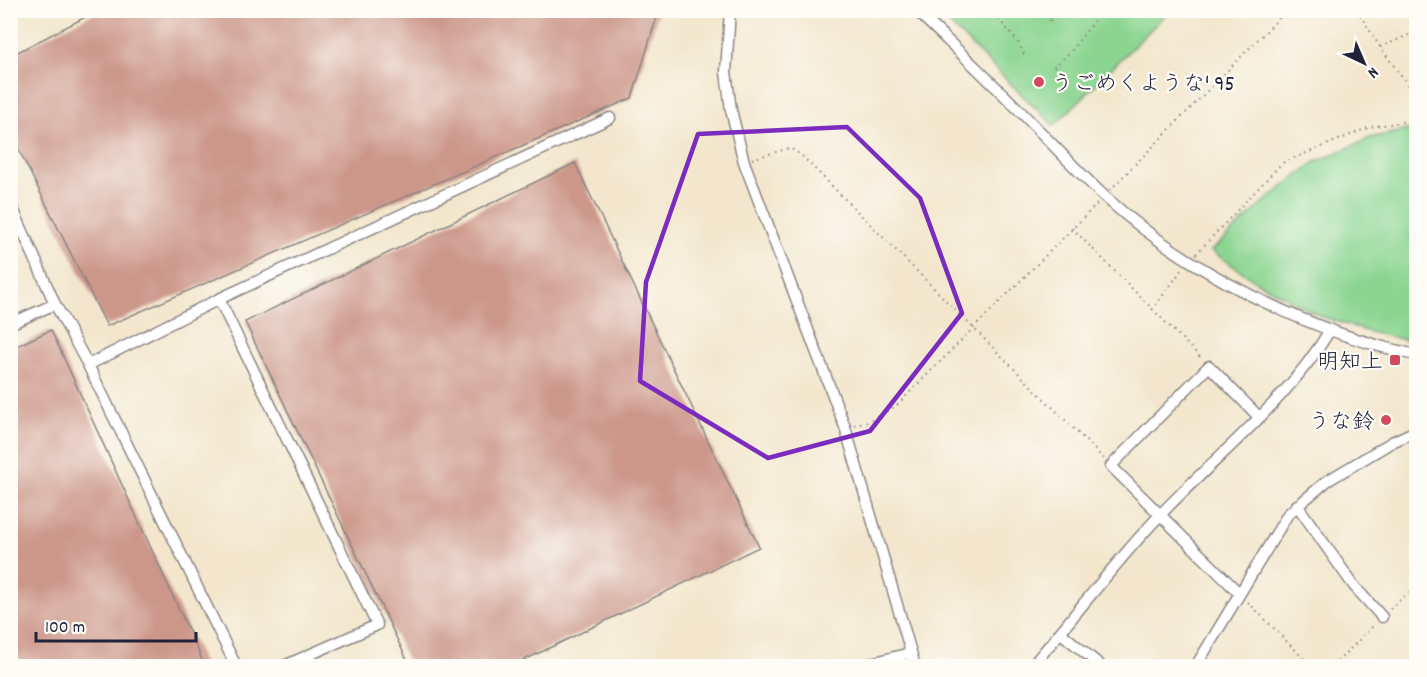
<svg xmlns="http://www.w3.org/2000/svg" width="1427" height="677" font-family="Dekko,'Klee One',sans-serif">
	<rect width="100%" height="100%" fill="#fdfcf7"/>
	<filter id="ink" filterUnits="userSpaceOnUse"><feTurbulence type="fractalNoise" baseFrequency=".0167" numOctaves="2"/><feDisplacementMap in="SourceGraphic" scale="12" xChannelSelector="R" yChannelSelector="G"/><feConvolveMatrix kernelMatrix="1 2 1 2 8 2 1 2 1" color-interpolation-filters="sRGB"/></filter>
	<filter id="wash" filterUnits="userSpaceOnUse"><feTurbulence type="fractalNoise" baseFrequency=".008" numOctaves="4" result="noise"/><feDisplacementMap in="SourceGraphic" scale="24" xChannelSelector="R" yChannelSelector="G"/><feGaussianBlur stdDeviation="1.35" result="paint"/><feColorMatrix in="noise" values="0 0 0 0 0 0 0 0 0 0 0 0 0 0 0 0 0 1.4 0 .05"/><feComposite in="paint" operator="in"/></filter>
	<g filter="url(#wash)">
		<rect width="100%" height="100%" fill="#f3e6cc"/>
		<!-- green -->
		<path fill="#8bd591" stroke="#567c66" stroke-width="1.5" d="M936 11H1169L1054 126Z
			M1416 128V342L1369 332 1320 316 1259 283 1211 251 1270 197 1314 163 1370 138Z"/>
		<g id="blocks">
			<!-- building -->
			<path fill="#cc9789" d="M99 10H659L632 98 107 326 10 132V56Z
				M575 163 759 547 512 666H410L245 322Z
				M51 330 205 666H10V349Z"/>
		</g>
	</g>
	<g filter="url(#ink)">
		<use href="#blocks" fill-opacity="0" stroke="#8a8484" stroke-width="1.5"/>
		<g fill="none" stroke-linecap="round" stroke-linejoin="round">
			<defs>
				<path id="minor" d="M730 10 726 72 731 110 744 162 845 427 915 666
					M916 10C949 42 982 73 1014 105 1044 135 1073 167 1104 196 1186 271 1308 332 1416 355
					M10 202 55 304 88 365 236 666
					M219 299 377 625 284 666
					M10 324 55 304
					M88 365 219 299 610 118
					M1297 505 1354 586 1382 617
					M1239 593 1111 466 1209 366 1259 417
					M1061 633 1101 666
					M860 666 910 653
					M1032 666C1075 616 1115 562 1161 514 1218 454 1287 402 1330 330
					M1196 666 1288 514 1327 481 1392 442 1416 431"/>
			</defs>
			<!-- minor casing -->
			<use href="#minor" stroke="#8a8484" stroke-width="13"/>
			<!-- path -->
			<path stroke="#8a8484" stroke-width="2" stroke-dasharray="1.5 4.5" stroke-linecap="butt" d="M991 10 1018 42 1025 57
				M1044 10 1061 12 1065 10
				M1357 10 1380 47 1416 95
				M1050 21 1052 12
				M1380 47 1416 32
				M1054 67 1071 51 1102 10
				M752 159 790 148 801 155 1105 460
				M1110 190 1287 10
				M1072 228 1203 360
				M1196 254 1282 163 1370 127 1416 120
				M1152 310 1184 267
				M854 425 865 423 896 406 1098 203
				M1248 602 1311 666
				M1390 609 1416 586
				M1333 666 1375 624"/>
			<!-- minor -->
			<use href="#minor" stroke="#fff" stroke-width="10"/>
		</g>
	</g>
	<!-- marked area -->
	<path fill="none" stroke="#7b2cbf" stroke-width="4.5" stroke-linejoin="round" d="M847 127 920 198 962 313 870 431 768 458 640 381 646 282 698 134Z"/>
	<!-- markers -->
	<g fill="#d1495b" stroke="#fdfcf7" stroke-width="2">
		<circle cx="1039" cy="82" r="6"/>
		<rect x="1389" y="354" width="12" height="12" rx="3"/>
		<circle cx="1386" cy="420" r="6"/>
	</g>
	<g text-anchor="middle" stroke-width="4.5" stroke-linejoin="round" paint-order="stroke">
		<!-- poi labels -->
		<g font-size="22" fill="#22223b" stroke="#fdfcf7" text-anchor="end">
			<text x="1051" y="90" text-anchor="start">うごめくような' 95</text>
			<text x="1383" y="368">明知上</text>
			<text x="1374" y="428">うな鈴</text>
		</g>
	</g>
	<!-- margin -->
	<rect width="1427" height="677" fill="none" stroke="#fdfcf7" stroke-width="36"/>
	<!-- north arrow -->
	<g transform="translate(1364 63) rotate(136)" stroke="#fdfcf7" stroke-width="4.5" paint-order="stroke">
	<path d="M0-4.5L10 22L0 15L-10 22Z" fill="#22223b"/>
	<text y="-9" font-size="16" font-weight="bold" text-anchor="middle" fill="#22223b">N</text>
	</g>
	<!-- scale -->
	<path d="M36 632v9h160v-9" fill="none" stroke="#22223b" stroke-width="3"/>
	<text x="45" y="632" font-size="18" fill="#22223b" stroke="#fdfcf7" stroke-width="4.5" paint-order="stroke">100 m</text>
</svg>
